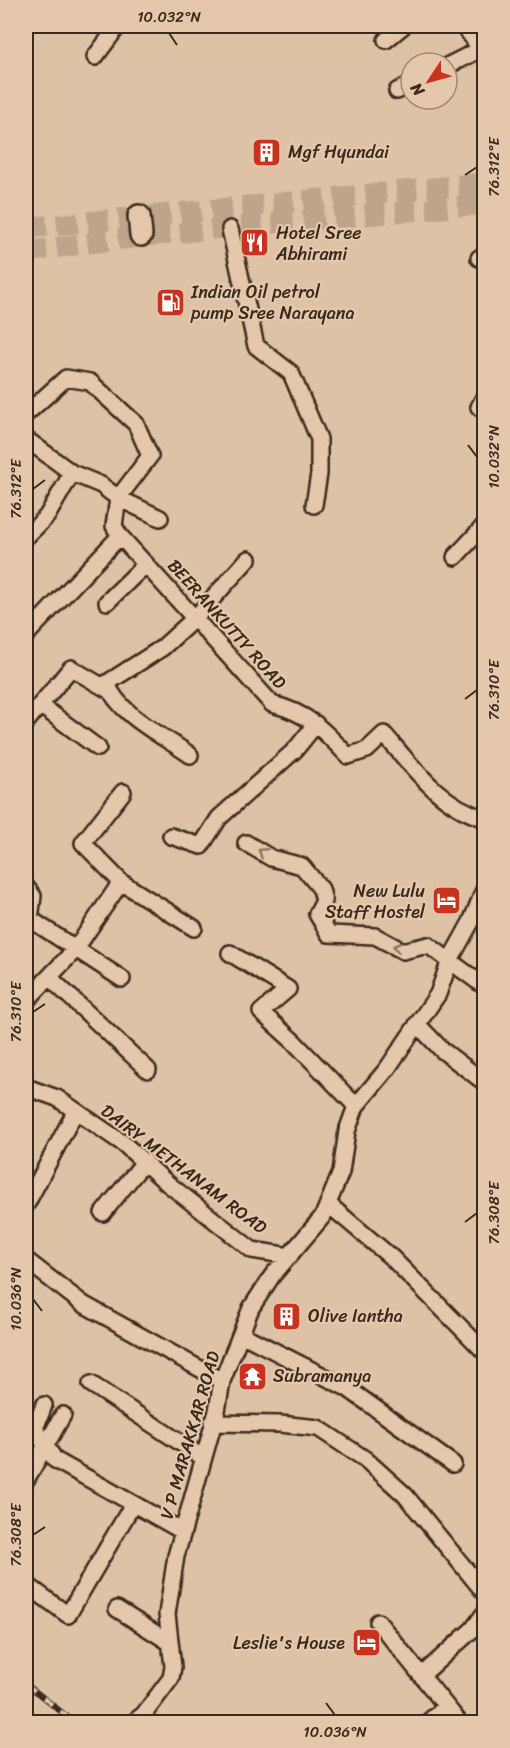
<svg xmlns="http://www.w3.org/2000/svg" width="510" height="1748" font-family="Sriracha,sans-serif">
	<rect width="100%" height="100%" fill="#dec2a6"/>
	<filter id="ink" filterUnits="userSpaceOnUse"><feTurbulence type="fractalNoise" baseFrequency=".0167" numOctaves="2"/><feDisplacementMap in="SourceGraphic" scale="12" xChannelSelector="R" yChannelSelector="G"/><feConvolveMatrix kernelMatrix="1 2 1 2 8 2 1 2 1" color-interpolation-filters="sRGB"/></filter>
	<g filter="url(#ink)">
		<g fill="none" stroke-linecap="round" stroke-linejoin="round">
			<!-- highway-tunnel -->
			<path stroke="#bda48b" stroke-width="21" stroke-dasharray="21 10" stroke-linecap="butt" d="M26 228 484 183
				M26 252C178 229 331 219 484 204"/>
			<defs>
				<path id="minor" d="M464 26 484 54
					M386 40 403 26
					M95 57 118 26
					M447 66 481 49
					M397 91 411 84
					M230 229 256 346 291 373 319 439V474L314 505
					M479 258 484 260
					M484 398 479 407 484 411
					M26 414 66 378 90 382 136 424 150 456 118 498 160 518
					M26 439 72 473 101 485 118 498 114 526 120 536 272 704C308 713 324 730 348 756L367 750 384 734C412 766 441 807 484 818
					M26 537 47 516 72 473
					M455 557 484 526
					M107 602 146 564
					M26 635 120 536
					M40 705 98 748
					M26 722 71 668 110 691
					M190 755C164 736 118 715 107 683L162 648 195 618 248 559
					M123 792 83 843 121 882 194 928
					M171 836 201 846 219 818 295 750 316 724
					M246 843 271 858 302 866 321 889 324 901 317 914 329 934 375 936 403 951 428 945 484 986
					M26 887 33 896 30 919 122 979
					M230 953 288 989 261 1012 294 1042 356 1106
					M49 977 148 1070
					M26 1001 75 950 121 882
					M417 1024 442 1050 484 1082
					M26 1087 57 1098 124 1144 167 1183 252 1250 290 1256
					M328 1204 392 1258 484 1351
					M26 1205 75 1112
					M103 1213 145 1161
					M26 1260 83 1304 222 1381
					M241 1334 347 1388 453 1464
					M91 1384 202 1457
					M44 1405 35 1429 55 1460 182 1531
					M212 1423 280 1424 318 1428 365 1459 405 1495 484 1592
					M26 1480 63 1415
					M26 1584 68 1615 133 1504
					M117 1609 169 1642
					M378 1622 459 1722
					M422 1675 473 1629 484 1614
					M134 1722 144 1714 171 1678 173 1667 167 1614 176 1556 217 1411 222 1381 251 1308 272 1276 323 1216 341 1172 347 1131 356 1106 387 1069 438 994 450 960 471 922 484 890
					M428 1722 446 1707"/>
				<path id="highway" d="M139 216 141 235"/>
			</defs>
			<!-- minor casing -->
			<use href="#minor" stroke="#3b2a1e" stroke-width="20"/>
			<!-- highway casing -->
			<use href="#highway" stroke="#3b2a1e" stroke-width="26"/>
			<!-- minor -->
			<use href="#minor" stroke="#e5c8ac" stroke-width="15"/>
			<!-- highway -->
			<use href="#highway" stroke="#e5c8ac" stroke-width="21"/>
			<defs>
				<path id="rail" d="M26 1684 74 1722
					M26 1710 40 1722"/>
			</defs>
			<!-- rail casing -->
			<use href="#rail" stroke="#3b2a1e" stroke-width="6"/>
			<!-- rail -->
			<use href="#rail" stroke="#e5c8ac" stroke-width="4" stroke-dasharray="11" stroke-linecap="butt"/>
		</g>
		<!-- one-way arrows -->
		<defs><path id="oneway-chevron" d="M-2-3.5L2.5 0L-2 3.5" fill="none" stroke-width="1.6" stroke-linecap="round" stroke-linejoin="round" transform="scale(1.5)"/></defs>
		<g stroke="#88715e">
			<use href="#oneway-chevron" transform="translate(262 852) rotate(-148)"/>
			<use href="#oneway-chevron" transform="translate(397 947) rotate(-166)"/>
		</g>
	</g>
	<!-- ticks -->
	<path fill="none" stroke="#3b2a1e" stroke-width="2" d="M169 33 177 45M465 175 477 167M468 445 477 457M33 489 45 480M465 699 477 690M33 1012 45 1004M465 1222 477 1213M33 1299 42 1311M33 1535 45 1527M326 1703 335 1715"/>
	<!-- icons -->
	<defs>
		<symbol id="building-square" viewBox="-11 -11 22 22"><rect x="-9" y="-9" width="18" height="18" rx="4" fill="#c8321e" stroke="#e5c8ac"/><path d="M-4-6H4V6H1V3H-1V6H-4ZM-2.5-4.3h1.7v1.8h-1.7ZM.8-4.3h1.7v1.8H.8ZM-2.5-1h1.7V.8h-1.7ZM.8-1h1.7V.8H.8Z" fill="#fff"/></symbol>
		<symbol id="restaurant-square" viewBox="-11 -11 22 22"><rect x="-9" y="-9" width="18" height="18" rx="4" fill="#c8321e" stroke="#e5c8ac"/><path d="M-5-6h1v4h1v-4h1v4h1v-4h1v5L-1.5 .5V6h-2V.5L-5-1ZM5-6V6H3V1.5H1.5Q1.5-4 5-6Z" fill="#fff"/></symbol>
		<symbol id="fuel-square" viewBox="-11 -11 22 22"><rect x="-9" y="-9" width="18" height="18" rx="4" fill="#c8321e" stroke="#e5c8ac"/><path d="M-5.5-6h7V0h2V4h1.3V-2.5L3-4.5l.8-.8L6-3V5H2.5V1h-1V6h-7ZM-4.2-4.7v3.2H.2V-4.7Z" fill="#fff"/></symbol>
		<symbol id="hotel-square" viewBox="-11 -11 22 22"><rect x="-9" y="-9" width="18" height="18" rx="4" fill="#c8321e" stroke="#e5c8ac"/><path d="M-6-4.5h1.5V1H6V5H4.5V3h-9V5H-6ZM-4 0a1.8 1.8 0 1 1 3.6 0ZM.5 0V-2.5h3Q6-2.5 6 0Z" fill="#fff"/></symbol>
		<symbol id="temple-square" viewBox="-11 -11 22 22"><rect x="-9" y="-9" width="18" height="18" rx="4" fill="#c8321e" stroke="#e5c8ac"/><path d="M0-6L5-2H3V0L6.5 2.5H4V6H1.5V3h-3V6H-4V2.5H-6.5L-3 0V-2H-5Z" fill="#fff"/></symbol>
	</defs>
	<g fill-rule="evenodd">
		<use href="#building-square" x="250" y="136" width="33" height="33"/>
		<use href="#restaurant-square" x="238" y="226" width="33" height="33"/>
		<use href="#fuel-square" x="154" y="286" width="33" height="33"/>
		<use href="#hotel-square" x="430" y="884" width="33" height="33"/>
		<use href="#building-square" x="270" y="1300" width="33" height="33"/>
		<use href="#temple-square" x="236" y="1360" width="33" height="33"/>
		<use href="#hotel-square" x="350" y="1626" width="33" height="33"/>
	</g>
	<g text-anchor="middle" stroke-width="4.5" stroke-linejoin="round" paint-order="stroke">
		<!-- poi labels -->
		<g font-size="18" fill="#3b2a1e" stroke="#e5c8ac" text-anchor="start">
			<text x="288" y="158">Mgf Hyundai</text>
			<text x="276" y="239">Hotel Sree<tspan x="276" dy="21">Abhirami</tspan></text>
			<text x="191" y="298">Indian Oil petrol<tspan x="191" dy="21">pump Sree Narayana</tspan></text>
			<text x="425" y="897" text-anchor="end">New Lulu<tspan x="425" dy="21">Staff Hostel</tspan></text>
			<text x="308" y="1322">Olive Iantha</text>
			<text x="273" y="1382">Subramanya</text>
			<text x="345" y="1649" text-anchor="end">Leslie's House</text>
		</g>
		<!-- street labels -->
		<g font-size="18" fill="#3b2a1e" stroke="#e5c8ac">
			<text transform="translate(227 624) rotate(48)" y="6">BEERANKUTTY ROAD</text>
			<text transform="translate(184 1169) rotate(37)" y="6">DAIRY METHANAM ROAD</text>
			<text transform="translate(190 1435) rotate(-74)" y="6">V P MARAKKAR ROAD</text>
		</g>
	</g>
	<!-- margin -->
	<rect width="510" height="1748" fill="none" stroke="#e5c8ac" stroke-width="66"/>
	<!-- north arrow -->
	<g transform="translate(429 81) rotate(234)"><circle r="28" fill="#e5c8ac" stroke="#a18973" stroke-width="1.5"/>
	<path d="M0-4.5L10 22L0 15L-10 22Z" fill="#c8321e"/>
	<text y="-9" font-size="16" font-weight="bold" text-anchor="middle" fill="#3b2a1e">N</text>
	</g>
	<rect x="33" y="33" width="444" height="1682" fill="none" stroke="#3b2a1e" stroke-width="2"/>
	<g font-size="15" text-anchor="middle" fill="#3b2a1e">
		<text x="169" y="22">10.032°N</text>
		<text transform="translate(494 167) rotate(-90)" y="5">76.312°E</text>
		<text transform="translate(494 457) rotate(-90)" y="5">10.032°N</text>
		<text transform="translate(16 489) rotate(-90)" y="5">76.312°E</text>
		<text transform="translate(494 690) rotate(-90)" y="5">76.310°E</text>
		<text transform="translate(16 1012) rotate(-90)" y="5">76.310°E</text>
		<text transform="translate(494 1213) rotate(-90)" y="5">76.308°E</text>
		<text transform="translate(16 1299) rotate(-90)" y="5">10.036°N</text>
		<text transform="translate(16 1535) rotate(-90)" y="5">76.308°E</text>
		<text x="335" y="1737">10.036°N</text>
	</g>
</svg>
